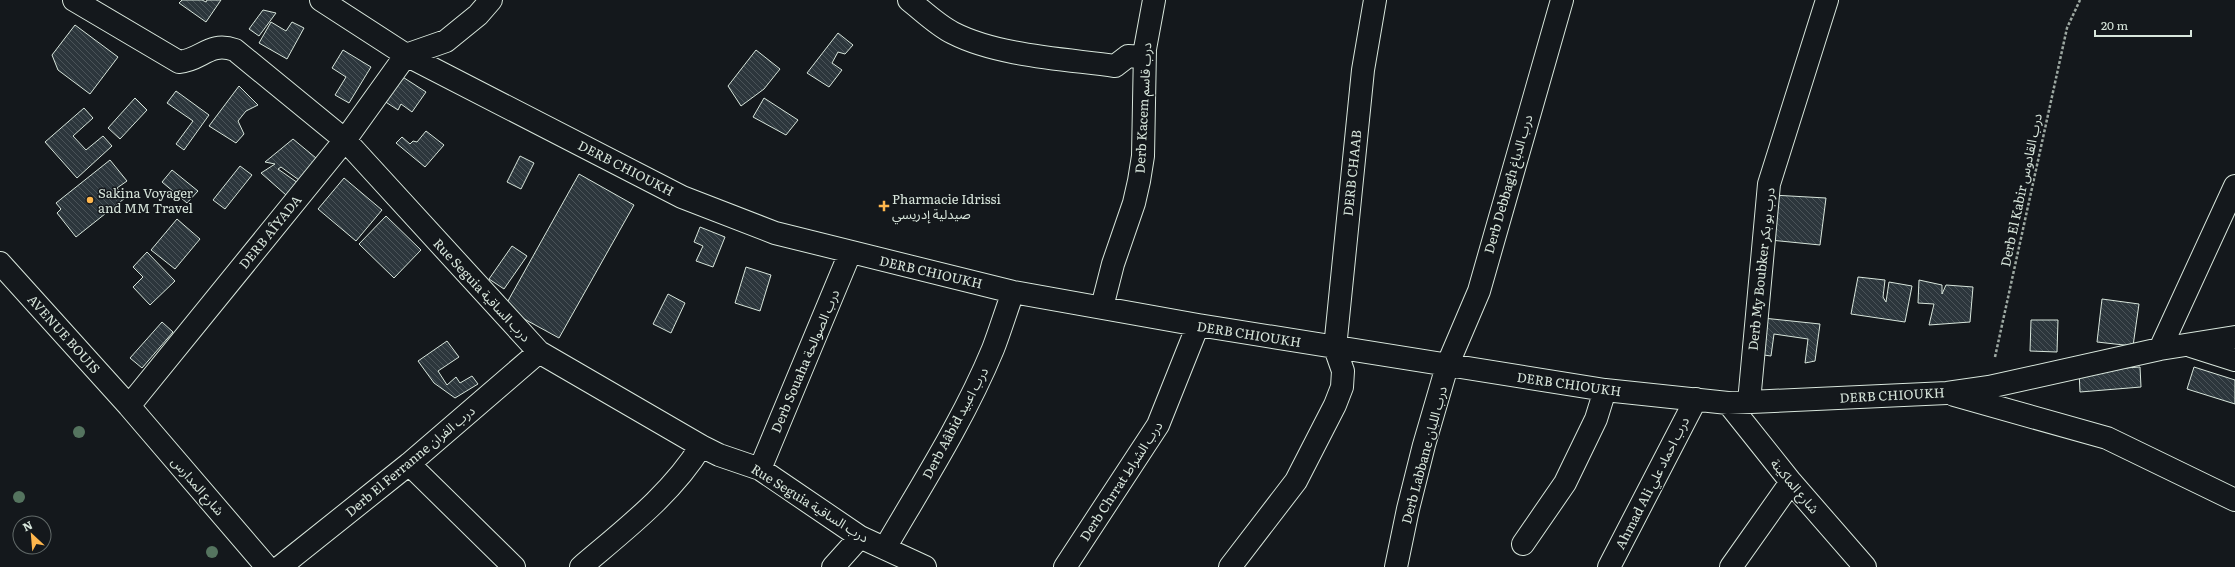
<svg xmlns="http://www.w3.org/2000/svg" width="2235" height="567" font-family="Literata,'Noto Sans Arabic',serif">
	<defs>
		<pattern id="building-back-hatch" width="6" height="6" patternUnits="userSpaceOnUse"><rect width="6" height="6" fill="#2c363c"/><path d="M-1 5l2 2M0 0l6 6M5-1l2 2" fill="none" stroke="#4a5358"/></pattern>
	</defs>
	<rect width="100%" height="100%" fill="#14181c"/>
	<!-- building -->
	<path fill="url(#building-back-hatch)" stroke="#d8e6dc" d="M182 0H202L206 2 207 0H221L206 22 179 3Z
		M263 10 276 13 259 36 249 29Z
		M271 22 286 31 292 22 304 28 287 59 259 43Z
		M75 25 118 57 90 94 58 70 52 55Z
		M838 33 853 45 845 54 838 52 832 63 842 70 829 87 807 73Z
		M343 50 371 67 349 103 335 95 346 77 332 68Z
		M756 50 780 69 764 89 741 106 728 86Z
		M398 74 426 92 412 112 401 104 398 110 381 99Z
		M239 86 258 105 246 111 238 121 244 134 236 143 209 126Z
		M176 91 209 115 184 150 176 144 193 121 167 103Z
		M135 98 147 110 120 139 108 128Z
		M764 98 798 120 786 135 753 117Z
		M84 108 93 118 73 136 86 150 103 136 112 146 77 178 45 142Z
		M426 131 444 145 425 167 396 143 402 137 410 144 413 141 417 142Z
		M293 139 322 163 299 180 281 167 278 169 298 183 286 195 261 173 275 164 265 162Z
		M520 156 534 163 521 189 507 182Z
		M110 160 127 181 117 188 125 198 76 237 57 213 61 209 56 203Z
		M240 166 252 175 225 209 213 200Z
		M172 170 198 191 187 203 162 182Z
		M579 174 634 205 559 338 504 308Z
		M344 178 382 210 356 241 318 209Z
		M1772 195 1826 198 1820 245 1770 240Z
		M386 216 421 250 394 278 359 244Z
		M177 219 200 239 175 269 151 250Z
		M700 227 725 237 713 267 696 261 703 246 694 242Z
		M512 246 527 256 504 289 489 279Z
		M147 252 175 281 150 305 133 287 143 277 133 267Z
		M746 267 771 275 760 311 735 303Z
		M1858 277 1885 280 1883 297 1886 302 1889 282 1912 286 1905 322 1851 314Z
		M1919 280 1942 285V294L1946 285 1973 287 1970 322 1929 325 1934 304 1918 303Z
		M668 294 685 303 671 333 653 324Z
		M2102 299 2139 304 2133 346 2097 342Z
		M1763 318 1820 324 1815 361 1805 363 1808 339 1774 334 1771 356 1757 354Z
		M2031 320H2058L2057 352 2030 351Z
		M162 322 173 332 142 368 130 358Z
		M447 341 459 357 438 371 447 385 456 377 460 383 472 376 478 384 455 398 434 383 418 361Z
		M2140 367 2141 387 2080 392 2079 371Z
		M2194 367 2235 380V404L2187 389Z"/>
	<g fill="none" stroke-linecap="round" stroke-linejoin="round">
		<defs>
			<path id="minor" d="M74 0 179 62C202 60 209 41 235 50L345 140 539 352 701 446 719 455 760 469 860 537 925 567
				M321 0 406 55 682 197 775 233 1013 292 1198 325 1605 390 1728 403 1947 393 1989 387 2160 349 2235 337
				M909 0C923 11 937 25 953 33 998 56 1065 59 1115 66L1128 56 1144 57
				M0 263 129 406 267 567
				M1102 307 1113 264 1134 203 1139 181 1143 156 1145 49 1154 0
				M2191 346 2235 360
				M2160 349 2235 186
				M1954 395 2107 438 2235 500
				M1749 402 1769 184 1827 0
				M1728 403 1791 482 1865 567
				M129 406 345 140 406 55 446 41 478 15 491 0
				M409 464 514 567
				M760 469 850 253
				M1523 544 1565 483 1596 419 1605 390
				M885 548C923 483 964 419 993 349 1000 331 1006 311 1013 292
				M280 567 409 464 539 352
				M581 567C623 531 672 494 701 446
				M833 567 860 537
				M1065 567 1158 425 1198 325
				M1230 567 1296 481 1335 405 1342 387 1343 371 1335 348 1363 70 1375 0
				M1396 567 1408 509 1424 445 1447 366 1479 291 1562 0
				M1609 567 1696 399
				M1731 567 1791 482"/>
		</defs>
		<!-- minor casing -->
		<use href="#minor" stroke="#d8e6dc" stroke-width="24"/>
		<!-- path -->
		<path stroke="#9da8a2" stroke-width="2.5" stroke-dasharray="3 2" stroke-linecap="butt" d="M1995 357 2067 28 2080 0"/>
		<!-- minor -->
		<use href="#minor" stroke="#14181c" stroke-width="22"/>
	</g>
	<!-- trees -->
	<g fill="#55745f">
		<circle cx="79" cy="432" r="6"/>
		<circle cx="19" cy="497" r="6"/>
		<circle cx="212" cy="552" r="6"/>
	</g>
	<!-- markers -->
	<g fill="#ffb74d" stroke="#14181c" stroke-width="1.5">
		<circle cx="90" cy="200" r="4"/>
		<path d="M882 200h4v4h4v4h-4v4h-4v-4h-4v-4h4z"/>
	</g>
	<g text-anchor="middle" stroke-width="3" stroke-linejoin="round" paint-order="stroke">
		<!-- street labels -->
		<g font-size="13" fill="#d8e6dc" stroke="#14181c">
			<text transform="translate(1143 108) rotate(-87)" y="5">Derb Kacem درب قاسم</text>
			<text transform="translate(626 168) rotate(27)" y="5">DERB CHIOUKH</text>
			<text transform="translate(1352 173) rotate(-84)" y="5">DERB CHAAB</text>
			<text transform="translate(1508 184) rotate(-74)" y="5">Derb Debbagh درب الدباغ</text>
			<text transform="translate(2021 190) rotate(-78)" y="5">Derb El Kabir درب القادوس</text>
			<text transform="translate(270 232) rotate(-51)" y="5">DERB AÎYADA</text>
			<text transform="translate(1761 269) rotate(-84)" y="5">Derb My Boubker درب بو بكر</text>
			<text transform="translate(931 272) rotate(13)" y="5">DERB CHIOUKH</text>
			<text transform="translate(482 290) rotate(47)" y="5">Rue Seguia درب الساقية</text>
			<text transform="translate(64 334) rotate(48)" y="5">AVENUE BOUIS</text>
			<text transform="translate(1249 334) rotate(9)" y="5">DERB CHIOUKH</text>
			<text transform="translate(805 361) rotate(-67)" y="5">Derb Souaha درب الصوالحة</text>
			<text transform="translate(1569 384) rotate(8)" y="5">DERB CHIOUKH</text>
			<text transform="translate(1892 395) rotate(-3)" y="5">DERB CHIOUKH</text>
			<text transform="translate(955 423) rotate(-62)" y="5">Derb Aâbid درب اعبيد</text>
			<text transform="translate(1424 455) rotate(-75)" y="5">Derb Labbane درب اللبان</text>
			<text transform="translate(410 461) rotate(-40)" y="5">Derb El Ferranne درب الفران</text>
			<text transform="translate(1121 481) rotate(-57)" y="5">Derb Chrrat درب الشراط</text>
			<text transform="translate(1652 483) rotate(-63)" y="5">Ahmad Ali درب احماد علي</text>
			<text transform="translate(198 486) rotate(49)" y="5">شارع المدارس</text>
			<text transform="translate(1795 486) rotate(50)" y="5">شارع الماكينة</text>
			<text transform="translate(810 503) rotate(32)" y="5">Rue Seguia درب الساقية</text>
		</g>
		<!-- poi labels -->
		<g font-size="13" fill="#d8e6dc" stroke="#14181c" text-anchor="start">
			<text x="98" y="198">Sakina Voyager<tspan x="98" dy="15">and MM Travel</tspan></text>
			<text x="892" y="204">Pharmacie Idrissi<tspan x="892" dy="15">صيدلية إدريسي</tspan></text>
		</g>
	</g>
	<!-- north arrow -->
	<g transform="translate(32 535) rotate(334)"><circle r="19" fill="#14181c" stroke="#626a69"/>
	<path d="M0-3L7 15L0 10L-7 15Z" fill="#ffb74d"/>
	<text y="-6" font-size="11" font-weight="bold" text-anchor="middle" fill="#d8e6dc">N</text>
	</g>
	<!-- scale -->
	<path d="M2095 30v6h96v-6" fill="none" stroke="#d8e6dc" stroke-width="2"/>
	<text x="2101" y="30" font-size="12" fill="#d8e6dc" stroke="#14181c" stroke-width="3" paint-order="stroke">20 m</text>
</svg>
